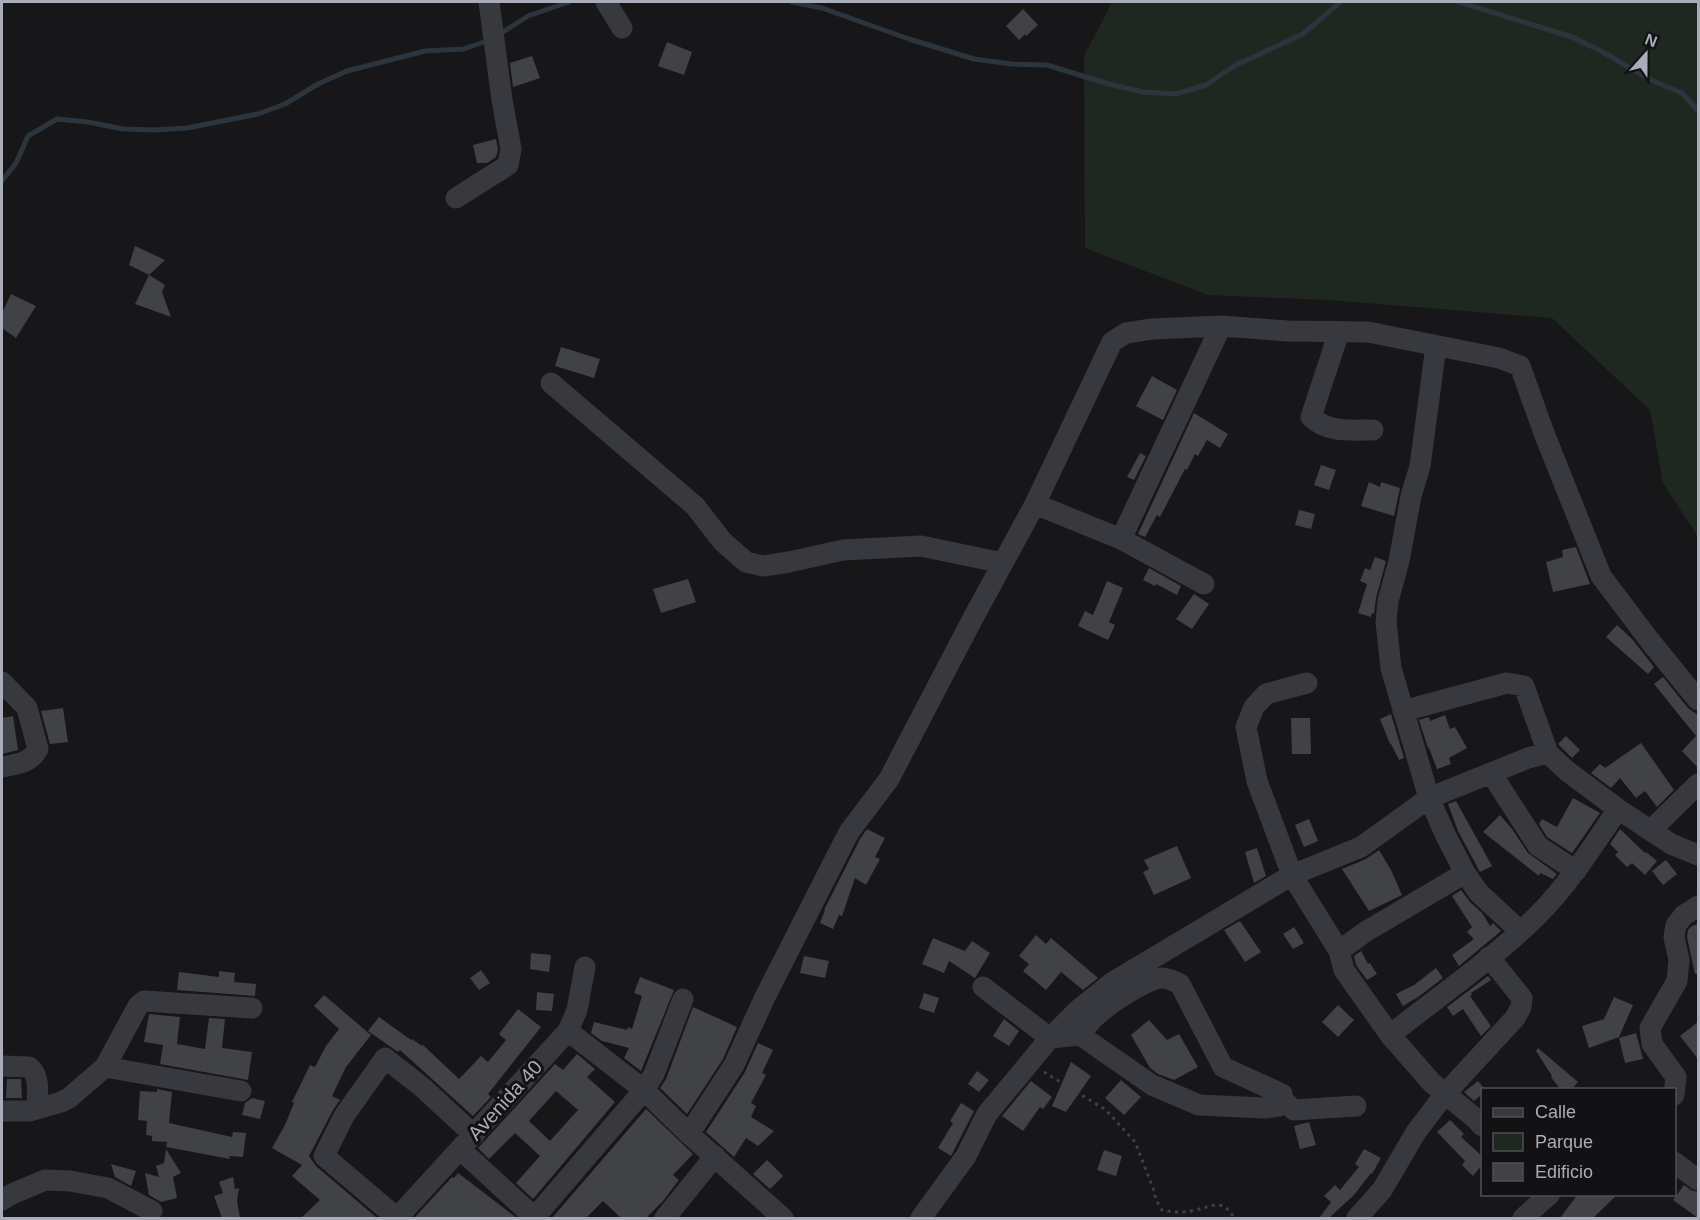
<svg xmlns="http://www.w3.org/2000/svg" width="1700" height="1220" font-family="Arial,sans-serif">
	<rect width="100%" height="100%" fill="#171719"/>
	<!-- green -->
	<path fill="#1f2820" d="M1112 2H1698V537L1663 483 1650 410 1552 318 1329 300 1208 295 1085 248 1084 56Z"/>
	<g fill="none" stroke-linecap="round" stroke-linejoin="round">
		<!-- stream -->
		<path stroke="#2c353e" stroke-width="5" d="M792 2 822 8 909 39 974 59 1011 64 1047 65 1109 84 1143 92 1176 94 1206 85 1234 66 1303 34 1330 11 1340 2
			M1459 2 1572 37 1601 51 1651 80 1682 93 1698 111
			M500 34 528 16 569 2
			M2 181 16 163 28 136 57 119 88 122 123 129 154 130 187 128 258 114 285 104 318 84 347 71 425 51 464 49 489 40"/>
	</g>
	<!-- building -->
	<path fill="#414246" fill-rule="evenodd" d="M1023 9 1038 25 1026 36 1025 34 1019 40 1006 26Z
		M667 42 692 52 684 75 658 66Z
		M532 56 540 78 513 87 510 63Z
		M496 139 498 149 496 157 487 163H477L473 145Z
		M135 246 165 260 149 275 129 265Z
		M149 275 165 285 162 292 171 317 135 304Z
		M11 294 36 306 16 338 2 328V313Z
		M561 347 600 359 594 378 555 366Z
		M1152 376 1177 390 1163 420 1136 406Z
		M1194 413 1228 434 1220 448 1207 440 1198 456 1195 454 1187 470 1185 469 1160 517 1157 515 1145 537 1138 534Z
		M1140 453 1146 456 1134 480 1127 477Z
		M1321 465 1336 470 1329 490 1314 485Z
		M1369 482 1380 487 1381 482 1400 488 1394 516 1361 506Z
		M1299 510 1315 514 1311 529 1295 525Z
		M1576 547 1590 584 1553 592 1546 562 1563 557 1562 550Z
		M1375 557 1386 561 1376 598 1374 614 1372 613 1371 617 1358 613 1367 584 1360 581 1365 568 1370 570Z
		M1149 568 1181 586 1177 595 1156 584 1155 586 1143 580Z
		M688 579 696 602 661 613 653 589Z
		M1107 581 1123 588 1109 622 1115 625 1108 640 1078 626 1085 611 1093 615Z
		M1194 594 1209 604 1192 629 1176 619Z
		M1617 625 1632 639 1654 667 1648 674 1606 637Z
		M1663 677 1688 708 1698 715V768L1682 751 1696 736 1654 684Z
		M63 708 68 742 50 744 41 711Z
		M1391 714 1404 758 1399 760 1391 744H1390L1380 719Z
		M1445 715 1450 729 1455 727 1467 748 1449 758 1451 764 1437 769 1429 748H1428L1419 720 1429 717 1430 721Z
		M13 716 18 750 2 754V718Z
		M1291 718H1310L1311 754H1292Z
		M1566 736 1580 750 1572 758 1558 744Z
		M1641 743 1674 790 1657 807 1645 791 1636 798 1620 778 1611 788 1591 773 1600 764 1605 768Z
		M1573 798 1600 813 1572 853 1547 837 1539 824 1542 819 1557 827Z
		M1456 801 1492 866 1480 872 1458 831 1448 804Z
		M1500 815 1512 829 1528 853 1557 874 1553 879 1540 873 1539 876 1483 832Z
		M1309 819 1318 841 1304 847 1295 825Z
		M867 829 885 838 875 857 880 859 866 885 855 878 842 916 839 915 833 929 820 923 825 910H824L860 839Z
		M1620 829 1645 853 1646 852 1657 861 1645 875 1632 863 1627 867 1615 855 1618 852 1610 844Z
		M1177 846 1191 878 1154 895 1143 872 1149 869 1144 860Z
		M1257 848 1266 876 1254 883 1245 852Z
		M1379 850 1391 870 1402 895 1369 911 1342 869 1366 859Z
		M1666 860 1677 874 1663 885 1652 871Z
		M1461 890 1470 902 1482 913 1490 926 1493 923 1501 931 1459 966 1452 955 1474 939 1467 932 1472 927 1452 896Z
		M1240 921 1261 952 1245 962 1224 930Z
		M1698 924V974H1695L1687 937 1688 930 1692 926Z
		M1294 927 1304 943 1293 949 1283 934Z
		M1036 935 1046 944 1051 938 1098 978 1083 990 1061 972 1046 990 1023 971 1029 964 1019 956Z
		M933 938 965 951 972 941 990 953 975 978 949 961 944 973 922 964Z
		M1361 951 1368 964 1370 963 1377 974 1367 980 1356 965 1354 956Z
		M531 953 551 955 549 972 530 969Z
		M804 956 829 961 825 978 800 973Z
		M1436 968 1443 978 1418 997 1403 1006 1396 994 1414 985Z
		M481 970 490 983 479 990 470 978Z
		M219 971 235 973 234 982 256 984 255 996 177 990 179 972 219 977Z
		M1488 976 1491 980 1471 993 1472 995 1470 996 1491 1026 1481 1036 1463 1009 1453 1016 1447 1007Z
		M640 977 674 990 641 1071 624 1058 629 1048 602 1041 591 1033 594 1022 627 1030 628 1027 632 1029 642 996 634 993Z
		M537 992 554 994 552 1011 536 1010Z
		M924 993 939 998 934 1013 919 1008Z
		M324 995 371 1035 346 1067 332 1096 340 1100 333 1110 309 1156 316 1166 377 1218H301L320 1200 292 1176 302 1165 272 1148 285 1125 294 1103 292 1102 310 1065 315 1067 326 1046 339 1029 314 1006Z
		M1614 997 1633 1005 1619 1037 1589 1048 1582 1026 1604 1019Z
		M1338 1005 1354 1020 1338 1037 1322 1022Z
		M693 1007 737 1027 723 1059 687 1114 660 1088 666 1079Z
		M518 1009 541 1027 488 1094 491 1097 473 1116 400 1050 398 1052 368 1031 379 1017 411 1040 412 1039 422 1046 423 1045 459 1079 481 1056 488 1062 506 1040 499 1034Z
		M149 1014 180 1017 177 1044 205 1049 209 1018 225 1019 222 1048 252 1052 248 1080 160 1064 163 1045 144 1042Z
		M1004 1019 1019 1031 1009 1046 993 1036Z
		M1149 1020 1167 1040 1179 1034 1198 1067 1174 1080 1158 1074 1150 1068 1131 1035Z
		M1698 1022V1059L1680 1036Z
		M1636 1033 1643 1059 1625 1063 1619 1038Z
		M758 1043 773 1050 762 1073 766 1075 751 1103 756 1106 751 1117 774 1131 758 1146 746 1138 734 1157 706 1132 745 1072Z
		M1538 1048 1578 1082 1572 1089H1560L1551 1077 1552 1076 1536 1051Z
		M577 1054 595 1069 587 1077 615 1102 533 1199 516 1183 540 1156 515 1133 489 1159 478 1148 555 1064 563 1070ZM556 1091 578 1110 550 1141 529 1121Z
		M1071 1062 1091 1076 1066 1112 1052 1106Z
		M977 1071 989 1080 979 1092 968 1084Z
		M7 1079H21L22 1098H6Z
		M1121 1080 1141 1097 1124 1115 1105 1098Z
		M1031 1081 1052 1097 1043 1109 1040 1107 1023 1131 1002 1116Z
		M1478 1081 1485 1089H1482V1094L1474 1101 1464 1092Z
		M157 1089 172 1092 169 1123 232 1137 233 1132 246 1133 243 1157 229 1156 230 1159 166 1147 167 1142 152 1141V1136L146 1135 147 1121 138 1120 140 1091 157 1092Z
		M252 1098 265 1101 260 1119 242 1115 245 1103Z
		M961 1103 974 1111 951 1156 938 1148 953 1123 950 1121Z
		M646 1109 693 1154 673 1175 679 1180 663 1201 646 1218H621L603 1201 586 1218H552Z
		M1450 1120 1464 1134 1461 1137 1482 1156V1165L1473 1176 1462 1165 1465 1161 1437 1132Z
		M1309 1122 1316 1145 1300 1149 1294 1126Z
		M166 1149 181 1173 173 1177 177 1198 161 1202 149 1195 145 1173 159 1177 156 1166 164 1163Z
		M1364 1149 1381 1158 1372 1174 1371 1173 1354 1195 1329 1218H1322L1320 1217 1331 1202 1324 1196 1335 1185 1340 1190 1359 1167 1355 1164Z
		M1104 1150 1122 1156 1116 1176 1097 1170Z
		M767 1160 783 1176 770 1189 753 1174Z
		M111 1164 136 1171 131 1186 115 1177Z
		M458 1173 509 1212 517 1218H414L452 1177 454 1178Z
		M233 1177 235 1189 239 1188 237 1201 240 1218H222L214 1196 223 1193 219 1182Z
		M1684 1185 1691 1190 1698 1192V1218L1673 1200Z
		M1578 1194H1618L1593 1218H1560Z"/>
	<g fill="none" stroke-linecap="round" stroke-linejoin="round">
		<!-- path -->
		<path stroke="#3e4046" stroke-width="3" stroke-dasharray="3 4.5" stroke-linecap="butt" d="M1044 1072 1106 1110 1135 1142 1153 1188 1156 1200 1162 1210C1171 1212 1182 1213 1191 1211 1209 1208 1222 1196 1234 1218"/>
		<!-- minor -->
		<path stroke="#38393f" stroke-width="21" d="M606 2 622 28
			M456 198 508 165 511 149 502 100 489 2
			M1339 332 1311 417C1328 433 1351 430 1373 430
			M1436 346 1420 466 1411 496 1399 561 1388 601 1386 622 1391 668 1429 798 1446 836 1465 873 1479 893 1520 931
			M551 383 695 506 723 542 746 562 763 566 789 562 843 550 921 546 1003 563
			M1035 504 1112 342 1126 333 1152 329 1221 326 1288 331 1368 332 1499 358 1520 366 1544 433 1601 576 1650 641 1698 700
			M1121 539 1204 584
			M2 682 27 708 38 749C30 764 16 764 2 767
			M1403 711 1507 683 1524 686 1548 753
			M1491 773 1538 846 1576 871
			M1651 830 1698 784
			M1339 951 1365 932 1465 873
			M983 987 1050 1038 1080 1035 1152 1085 1199 1105 1265 1108 1279 1106 1283 1100
			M568 1031 644 1090 689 1134 783 1218
			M1080 1035C1085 1029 1089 1022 1095 1017 1108 1005 1145 979 1162 978 1168 978 1174 981 1180 984L1223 1067 1282 1094 1283 1100 1294 1110 1356 1106
			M1390 1035C1438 997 1493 959 1537 916 1569 884 1593 846 1618 809
			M2 1066 29 1067C41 1076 37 1095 37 1109
			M105 1067 241 1091
			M1674 1095 1676 1077 1652 1044 1650 1028 1677 981 1679 960 1674 937 1676 925 1684 915 1698 906
			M2 1111H30L61 1102 69 1098 105 1067 138 1006 144 1001 252 1008
			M1482 1126 1476 1119 1432 1083 1390 1035 1344 970 1339 951 1292 875 1361 847 1429 798 1528 758 1548 753 1567 771 1618 809 1671 844 1698 855
			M689 1134 734 1065 764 999 849 832 889 779 972 620 1035 504 1121 539 1221 326
			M461 1150 535 1218
			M1674 1162 1698 1180
			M2 1200 12 1194 45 1180 70 1181 108 1188 152 1211
			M397 1218 324 1156 344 1116 385 1058 422 1087 474 1135
			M397 1218 568 1031 577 1010 585 967
			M534 1218 644 1090 654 1074 683 999
			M665 1218 715 1156
			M921 1218 966 1156 987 1114 1050 1038 1078 1010 1113 982 1292 875 1257 781 1246 727 1254 707 1266 694 1307 683
			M1357 1218 1382 1190 1416 1132 1445 1094 1515 1018 1521 1007 1522 998 1489 957
			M1523 1218 1550 1194"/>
	</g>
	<g text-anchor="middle" stroke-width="6" stroke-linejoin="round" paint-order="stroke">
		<!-- street labels -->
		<g font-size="20" fill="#a9adba" stroke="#121214">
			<text transform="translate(505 1100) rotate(-48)" y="7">Avenida 40</text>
		</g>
	</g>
	<!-- border -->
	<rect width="1700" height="1220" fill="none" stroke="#a9adba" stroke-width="6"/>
	<!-- legend -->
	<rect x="1481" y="1088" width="195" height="108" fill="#121214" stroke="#4e5056" stroke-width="1.5"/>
	<rect x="1493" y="1108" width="30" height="9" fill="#38393f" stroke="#4e5056" stroke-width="1.5"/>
	<text x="1535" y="1118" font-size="18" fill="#a9adba">Calle</text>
	<rect x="1493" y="1133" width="30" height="18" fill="#1f2820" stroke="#4e5056" stroke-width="1.5"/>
	<text x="1535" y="1148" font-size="18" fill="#a9adba">Parque</text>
	<rect x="1493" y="1163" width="30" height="18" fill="#414246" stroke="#4e5056" stroke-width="1.5"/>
	<text x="1535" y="1178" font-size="18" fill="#a9adba">Edificio</text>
	<!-- north arrow -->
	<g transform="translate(1646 54) rotate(21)" stroke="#121214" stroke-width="4.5" paint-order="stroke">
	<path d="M0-4.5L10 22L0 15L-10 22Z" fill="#a9adba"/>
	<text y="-9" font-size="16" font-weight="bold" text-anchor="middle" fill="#a9adba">N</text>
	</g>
</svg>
